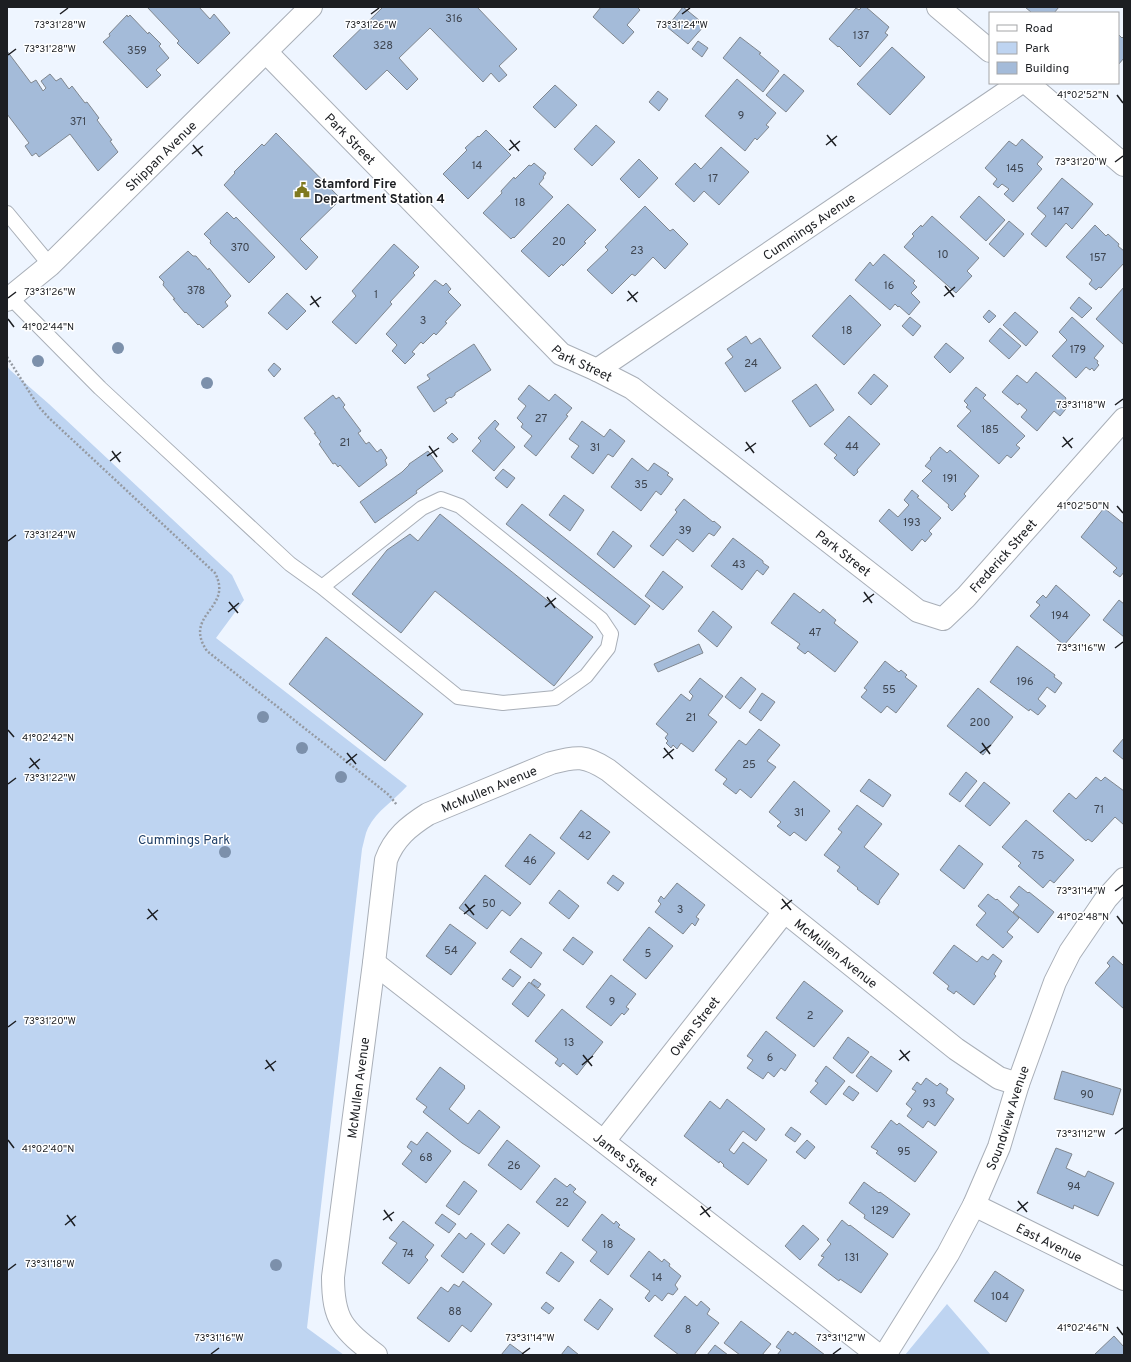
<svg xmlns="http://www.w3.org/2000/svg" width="1131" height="1362" font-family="Overpass,sans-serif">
	<rect width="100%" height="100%" fill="#eef5ff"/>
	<!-- green -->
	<path fill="#bed4f1" d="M7 366 10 370 49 404 232 575 244 600 216 638 407 786C394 801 377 810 368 828 365 834 364 842 362 849L307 1328 344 1355H7Z
		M947 1304 991 1355H905Z"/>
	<!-- building -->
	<path fill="#a4bbd9" stroke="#80878f" d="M147 7H199L210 19 214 14 230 33 198 64 177 43 179 41Z
		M383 7H477L517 49 499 66 507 75 499 82 491 73 483 82 430 28 399 58 418 79 407 90 387 70 366 90 333 56Z
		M601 7H637L640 10 627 25 634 32 623 44 593 17Z
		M683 7 705 25 688 44 667 27Z
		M862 7H866L889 27 885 33 888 35 860 67 839 46 838 47 829 39 856 8 859 10Z
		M1025 7H1059L1054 13H1032Z
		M127 15 128 17 130 15 148 34 149 32 161 44 159 46 169 58 156 70 161 75 147 88 103 42 110 36 109 34Z
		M1118 34 1122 38 1124 36V58L1118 65Z
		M740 37 761 53 759 54 779 71 763 92 723 58Z
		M698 41 708 48 702 57 692 49Z
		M892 47 925 77 890 115 857 84Z
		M7 51 31 83 36 80 43 91 46 88 41 81 50 74 56 81 61 78 69 89 72 86 85 103 87 102 99 118 97 120 112 140 110 141 118 152 98 171 70 134 39 157 36 153 32 156 25 146 29 143 7 114Z
		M784 74 804 91 786 112 766 95Z
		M737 79 776 113 766 125 769 127 757 140 755 138 745 151 705 116Z
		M555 85 577 105 555 128 533 107Z
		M658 91 668 99 659 111 649 102Z
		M596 125 615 142 592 166 574 149Z
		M486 130 511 155 468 199 443 174 467 150 465 148 478 136 479 137Z
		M276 133 341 199 300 239 318 257 306 270 224 185 235 173 234 172 262 144 264 146Z
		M1022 139 1043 157 1037 164 1042 169 1013 202 1004 194 1009 189 1002 184 998 188 993 184 997 179 985 168 1009 141 1016 146Z
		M721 147 749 172 719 205 704 191 694 202 675 184 695 163 701 169Z
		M639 159 658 178 639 198 620 179Z
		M534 163 546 173 543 177 544 178 539 184 553 197 514 238 513 237 511 239 483 213 502 193 501 191 514 177 515 179 529 165 531 166Z
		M1062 178 1093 204 1072 229 1066 223 1046 247 1031 234 1046 216 1037 208Z
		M979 196 1005 220 986 241 960 217Z
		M568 204 596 230 584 242 586 243 563 266 562 264 549 277 521 251Z
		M645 206 670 231 673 229 688 244 665 269 653 257 635 276 632 274 612 294 587 270 608 250 605 247Z
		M227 212 234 219 236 217 275 257 249 283 210 243 211 241 204 234Z
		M932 216 979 258 967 271 972 276 956 293 904 247 914 236 912 234 921 225 922 227Z
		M1009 221 1024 234 1004 257 989 244Z
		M1095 225 1106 236 1108 234 1119 244 1118 246 1124 251V263L1101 288 1099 287 1096 290 1089 284 1092 280 1066 257Z
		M394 244 419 267 413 273 415 275 390 302 392 304 356 344 332 322 356 296 352 291Z
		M188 251 193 256H196L208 270 209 268 231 296 225 302 228 306 203 328 199 324 198 325 186 312 185 313 173 299H175L163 285 164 282 159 277Z
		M884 254 915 281 913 283 917 287 911 293 920 302 909 315 899 306 898 307 895 304 890 310 855 280 870 262 873 266Z
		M435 280 443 286 446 283 451 289 448 292 461 305 445 322 447 323 436 335 434 333 423 344 421 342 412 352 415 354 405 364 392 351 397 345 386 334Z
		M1124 287V345L1096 319Z
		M287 293 306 311 287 330 268 313Z
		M850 295 881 325 844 365 812 336Z
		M1079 297 1092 308 1082 318 1070 308Z
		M989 310 996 316 989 323 983 317Z
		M1015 312 1038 332 1026 346 1003 325Z
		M910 317 921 326 913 336 902 326Z
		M1072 317 1104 346 1094 358 1098 361 1097 363 1099 365 1094 371 1092 368 1090 370 1086 367 1076 378 1052 356 1067 340 1059 332Z
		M1000 328 1021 346 1009 359 989 341Z
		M746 336 751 344 760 338 781 368 745 392 725 363 733 357 727 349Z
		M946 343 964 358 950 373 934 357Z
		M474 344 491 370 455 393V395L451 398 450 397 445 400 447 403 434 412 417 387 430 379 427 375Z
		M274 363 281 369 274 377 268 370Z
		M1036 372 1066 398 1065 400 1070 404 1060 416 1054 411 1037 431 1021 417 1027 410 1019 403 1018 405 1002 392 1017 375 1027 383Z
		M874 374 888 386 871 405 858 393Z
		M816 384 834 410 810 427 792 401Z
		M529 385 549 401 555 394 572 408 566 415 568 416 536 456 524 446 532 436 521 427 523 424 517 418 526 406 518 399Z
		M976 387 986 395 983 398 1025 436 1016 445 1020 448 1011 458 1007 455 999 464 957 426 971 411 966 407 968 405 964 401Z
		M333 395 336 399 339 397 345 405 343 407 361 431 358 433 366 444 369 442 377 452 381 449 387 458 385 460 387 465 359 487 340 465 338 467 335 463 333 464 319 444 321 442 314 433H316L304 418Z
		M849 416 880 444 857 470 858 472 854 476 834 458 837 455 824 444Z
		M495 420 499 424 495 429 515 447 494 471 472 451 481 441 478 438Z
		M582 421 604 437 610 429 625 441 613 457 608 454 593 474 571 457 579 446 569 439Z
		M452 433 458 439 453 443 447 438Z
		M940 447 947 453 950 450 979 476 964 494 966 496 952 511 948 507 949 505 922 481 932 471 925 466 931 459 930 458Z
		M428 451 443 471 416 491 417 493 375 523 360 502 402 472 409 465V464Z
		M632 458 648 471 654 463 669 473 667 475 673 479 661 495 656 491 641 511 611 487Z
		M503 469 515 478 507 488 495 478Z
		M912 490 919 496 917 497 941 518 929 531 932 534 925 542 922 539 912 551 879 521 889 509 898 517 909 505 904 500Z
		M564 495 584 510 570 531 549 515Z
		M684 499 713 522 714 521 721 527 714 536 709 533 693 552 677 539 663 556 650 546 677 512 675 510Z
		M522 504 650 606 635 625 506 524Z
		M1104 508 1124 524V572L1120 577 1113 572 1117 568 1081 537Z
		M440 514 593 637 554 686 435 591 401 633 352 594 387 550 410 534 418 541Z
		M613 531 632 546 614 568 597 554Z
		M733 538 763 561V563L769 567 763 575 757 570 742 590 711 566Z
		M663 571 683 587 663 610 645 596Z
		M1056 585 1090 615 1064 645 1030 616 1040 605 1036 602 1043 595 1046 598Z
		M794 593 820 613 823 609 836 620 834 623 858 642 835 672 808 651 805 654 797 648 800 644 771 623Z
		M1119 600 1124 604V637L1103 620Z
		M713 611 732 627 717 647 698 631Z
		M326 637 423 714 385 761 289 684Z
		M699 644 703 653 658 672 654 664Z
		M1017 646 1055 675 1054 677 1062 683 1055 693 1047 687 1038 699 1046 706 1038 715 1030 709 1029 711 990 682Z
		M885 661 899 672 901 670 907 675 905 677 917 686 896 713 887 706 881 713 861 697 867 690 864 688Z
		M741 677 756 689 740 709 725 697Z
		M700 678 723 696 708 715 717 722 693 752 681 743 677 749 673 745 671 748 666 743 668 741 665 738 668 734 656 724 681 694 690 701 693 696 689 692Z
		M978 688 1013 717 983 755 947 726Z
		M762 693 775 702 761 721 749 712Z
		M759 729 780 745 767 761 776 767 751 798 740 789 736 794 723 784 727 779 715 770 739 740 746 745Z
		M1124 738V760L1113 751Z
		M966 772 977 781 960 802 949 794Z
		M1096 777 1101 781 1105 777 1124 791V825L1115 817 1092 842 1088 839 1086 841 1053 811 1069 793 1076 799Z
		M869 779 891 795 883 807 860 791Z
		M794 781 830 811 806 841 794 832 790 836 777 826 781 822 769 812Z
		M984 782 1010 803 990 826 965 806Z
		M857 805 882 824 864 847 899 874 879 901 880 902 878 905 857 889 858 888 837 871 840 867 824 855 842 832 838 829Z
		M581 810 610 832 588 860 560 838Z
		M1026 820 1074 860 1054 883 1050 880 1043 888 1018 866 1021 863 1002 847Z
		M530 834 555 853 530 885 505 866Z
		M959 845 983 864 964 889 940 870Z
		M485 875 521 903 510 916 502 910 487 929 459 908Z
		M613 875 624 883 618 891 607 883Z
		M677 883 705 905 696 917 699 919 695 926 692 923 683 934 655 912 661 904 658 901 661 896 664 899Z
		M1019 886 1028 893 1029 892 1054 912 1038 933 1013 912 1019 905 1010 897Z
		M559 890 579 906 569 919 549 903Z
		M988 894 996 900 997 899 1019 918 1007 932 1013 937 1003 948 976 925 986 913 978 906Z
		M450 924 476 943 451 975 426 956Z
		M649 927 673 946 646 979 623 960Z
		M573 937 593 952 583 965 563 950Z
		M521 938 542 953 531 968 510 952Z
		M954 945 977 962 982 956 988 960 993 954 1002 961 994 974 996 976 974 1005 956 991 954 994 947 989 949 986 933 973Z
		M1113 956 1124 966V1009L1095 983 1110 966 1107 963Z
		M510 969 521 977 513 987 502 979Z
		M611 975 636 994 626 1007 629 1009 624 1015 622 1013 611 1026 586 1007Z
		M534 979 541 984 538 988 531 983Z
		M804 981 843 1011 814 1047 776 1018Z
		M529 982 545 995 528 1017 512 1004Z
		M562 1009 603 1042 577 1075 563 1063 560 1067 555 1063 558 1059 535 1041Z
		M766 1031 796 1055 785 1071 781 1068 774 1077 768 1072 763 1079 747 1068 753 1060 747 1056Z
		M848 1037 869 1052 853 1073H851L833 1058Z
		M871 1056 892 1071 877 1092 856 1076Z
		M826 1066 845 1081 826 1105 810 1092 818 1083 815 1081Z
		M440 1067 465 1086 464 1087 465 1088 449 1109 468 1124 479 1110 500 1127 479 1154 462 1143 423 1112 427 1107 416 1099Z
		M1062 1071 1121 1089 1113 1115 1054 1099Z
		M926 1078 937 1086 940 1083 948 1089 946 1093 954 1099 935 1126 928 1121 923 1128 907 1116 912 1109 906 1104 916 1091 912 1089 917 1082 921 1085Z
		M849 1086 859 1093 853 1101 843 1094Z
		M727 1099 765 1129 756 1141 743 1131 729 1150 734 1154 743 1142 767 1160 748 1185 723 1166 724 1165 720 1161 719 1163 684 1136 710 1101 720 1109Z
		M891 1120 897 1125 899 1123 937 1152 915 1182 876 1153 878 1151 871 1147Z
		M791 1127 801 1134 795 1142 785 1135Z
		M427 1132 451 1151 426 1183 402 1164 412 1151 407 1147 411 1141 417 1145Z
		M507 1140 540 1166 521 1190 488 1165Z
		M807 1140 815 1147 805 1159 796 1152Z
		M1056 1148 1072 1154 1066 1168 1085 1177 1088 1171 1114 1183 1098 1216 1074 1205 1073 1209 1037 1193Z
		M555 1178 567 1187 570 1184 576 1189 573 1192 586 1202 568 1227 536 1202Z
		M464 1181 477 1191 459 1215 446 1206Z
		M864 1182 879 1193 880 1192 910 1214 893 1238 864 1218 865 1215 849 1203Z
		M442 1214 456 1224 449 1233 435 1223Z
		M602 1214 614 1224 616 1221 620 1225 618 1227 635 1239 608 1275 590 1261 597 1252 582 1240Z
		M842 1220 849 1226 850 1225 888 1254 861 1293 840 1279 839 1281 818 1265 824 1257 821 1256 831 1244 827 1240Z
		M403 1221 434 1245 425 1257 428 1260 409 1284 382 1263 397 1243 389 1238Z
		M508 1224 520 1233 504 1254 491 1244Z
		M803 1225 819 1239 800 1260 785 1246Z
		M459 1233 466 1239 471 1233 485 1244 463 1273 441 1256Z
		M649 1251 662 1262 664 1259 670 1264 669 1266 681 1276 675 1285 678 1289 673 1295 668 1293 662 1301 655 1295 649 1302 645 1298 650 1291 630 1276Z
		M561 1252 574 1262 559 1282 546 1273Z
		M995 1271 1024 1290 1006 1322 974 1301Z
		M463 1281 492 1304 471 1332 462 1325 449 1342 417 1318 441 1287 448 1292 454 1284 459 1287Z
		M685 1296 697 1306 701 1301 710 1309 707 1314 719 1323 694 1355H679L654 1336Z
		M600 1299 613 1309 598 1330 584 1320Z
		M546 1302 554 1308 549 1314 541 1308Z
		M741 1321 771 1344 762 1355H740L724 1343Z
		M788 1331 793 1335 795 1332 825 1355H777L781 1350 776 1347Z
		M1114 1336 1124 1347V1355H1094Z
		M510 1344 525 1355H501Z
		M715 1345 728 1355H707Z
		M568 1346 579 1355H561Z"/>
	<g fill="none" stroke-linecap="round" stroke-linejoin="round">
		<defs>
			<path id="lane" d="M7 213 50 265
				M11 298 100 388 290 564 322 587 458 697 503 703 555 698 586 676 608 648 611 634 601 619 460 506 441 499 422 508 322 587"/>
			<g id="street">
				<path d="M938 7 990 51"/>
				<path id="s1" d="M266 52 561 354 597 370 632 388 918 611 943 619 966 597 1124 419"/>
				<path d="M1027 83 1124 165"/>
				<path id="s2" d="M7 300 50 265 311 7"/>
				<path id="s3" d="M597 370 1020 83"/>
				<path id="s4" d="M374 963 878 1355"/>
				<path id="s5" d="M604 1141 784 912"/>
				<path id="s6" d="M974 1205 1124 1279"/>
				<path id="s7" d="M376 1355C343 1329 333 1321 333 1277L374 963 386 860C394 838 409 826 428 814L551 763C577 756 585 755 608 770L956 1049 999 1078 1018 1084"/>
				<path id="s8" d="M885 1355 948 1254 974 1205 999 1147 1018 1084 1055 982 1070 952 1106 899 1124 879"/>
			</g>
		</defs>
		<!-- lane casing -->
		<use href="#lane" stroke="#a9afb8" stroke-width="16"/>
		<!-- street casing -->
		<use href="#street" stroke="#a9afb8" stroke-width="24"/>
		<!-- path -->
		<path stroke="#959aa2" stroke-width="2.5" stroke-dasharray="2 2" stroke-linecap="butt" d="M7 357 39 407 49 418 215 573C234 609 182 614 207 651L389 795 397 805"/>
		<!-- lane -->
		<use href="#lane" stroke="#fff" stroke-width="14"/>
		<!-- street -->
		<use href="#street" stroke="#fff" stroke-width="22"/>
	</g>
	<!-- trees -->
	<g fill="#7c90ab">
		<circle cx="118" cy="348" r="6"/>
		<circle cx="38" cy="361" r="6"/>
		<circle cx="207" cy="383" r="6"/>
		<circle cx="263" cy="717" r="6"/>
		<circle cx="302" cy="748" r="6"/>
		<circle cx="341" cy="777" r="6"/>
		<circle cx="225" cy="852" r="6"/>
		<circle cx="276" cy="1265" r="6"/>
	</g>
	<!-- ticks -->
	<path fill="none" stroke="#1c1e22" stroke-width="1.5" d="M60 14 68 8M371 14 379 8M682 14 690 8M8 55 16 49M1117 95 1123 103M827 135 836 146M510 140 519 151M193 145 202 156M826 145 837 136M509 150 520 141M192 154 203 146M1115 162 1123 156M945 286 954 297M628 291 637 302M311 296 319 307M944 296 955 287M8 298 16 292M627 301 638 292M310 305 321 297M8 319 14 327M1115 405 1123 399M1063 437 1072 448M746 442 754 453M429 446 437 457M1062 447 1073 438M112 451 120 462M745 451 756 443M427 456 439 448M110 461 121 452M1117 506 1123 513M8 541 16 535M864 592 872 603M547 597 555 608M229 602 238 613M863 602 874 594M545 607 556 598M228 612 239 603M1115 648 1123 642M8 730 14 737M982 743 990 754M664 748 673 759M347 753 356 764M980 753 991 745M30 758 39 769M663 758 674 749M346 763 357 754M29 768 40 759M8 784 16 778M1115 891 1123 885M782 899 791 910M465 904 474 915M148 909 157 920M781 909 792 900M464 914 475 905M1117 916 1123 924M147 919 158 910M8 1027 16 1021M900 1050 909 1061M583 1055 592 1066M266 1060 274 1071M899 1060 910 1051M582 1065 593 1056M265 1069 276 1061M1115 1134 1123 1128M8 1140 14 1148M1018 1201 1027 1212M701 1206 710 1217M384 1210 392 1221M1017 1211 1028 1202M67 1215 75 1226M700 1215 711 1207M383 1220 394 1212M65 1225 76 1216M8 1270 16 1264M1117 1327 1123 1335M211 1354 219 1348M522 1354 530 1348M833 1354 841 1348"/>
	<!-- icons -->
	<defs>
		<symbol id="civic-bare" viewBox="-9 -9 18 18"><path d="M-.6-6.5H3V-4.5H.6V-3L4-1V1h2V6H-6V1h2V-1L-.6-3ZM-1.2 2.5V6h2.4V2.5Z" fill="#7f791f" stroke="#fff" stroke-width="2.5" paint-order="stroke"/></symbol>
	</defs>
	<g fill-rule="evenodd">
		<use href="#civic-bare" x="291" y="179" width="22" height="22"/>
	</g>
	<g text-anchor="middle" stroke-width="3" stroke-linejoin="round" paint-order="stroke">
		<!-- number labels -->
		<g font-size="11" fill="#3e4550">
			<text x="454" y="22">316</text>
			<text x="861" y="39">137</text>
			<text x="383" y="49">328</text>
			<text x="137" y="54">359</text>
			<text x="741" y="119">9</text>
			<text x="78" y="125">371</text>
			<text x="477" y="169">14</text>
			<text x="1015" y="172">145</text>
			<text x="713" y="182">17</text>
			<text x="520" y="206">18</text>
			<text x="1061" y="215">147</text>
			<text x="559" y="245">20</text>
			<text x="240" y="251">370</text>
			<text x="637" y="254">23</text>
			<text x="943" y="258">10</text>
			<text x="1098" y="261">157</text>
			<text x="889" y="289">16</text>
			<text x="196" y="294">378</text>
			<text x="376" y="298">1</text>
			<text x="423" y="324">3</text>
			<text x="847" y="334">18</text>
			<text x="1078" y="353">179</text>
			<text x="751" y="367">24</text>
			<text x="541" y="422">27</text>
			<text x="990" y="433">185</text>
			<text x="345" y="446">21</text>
			<text x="852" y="450">44</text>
			<text x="595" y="451">31</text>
			<text x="950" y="482">191</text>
			<text x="641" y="488">35</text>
			<text x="912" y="526">193</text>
			<text x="685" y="534">39</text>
			<text x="739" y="568">43</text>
			<text x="1060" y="619">194</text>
			<text x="815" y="636">47</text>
			<text x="1025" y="685">196</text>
			<text x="889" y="693">55</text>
			<text x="691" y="721">21</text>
			<text x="980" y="726">200</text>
			<text x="749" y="768">25</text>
			<text x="1099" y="813">71</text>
			<text x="799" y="816">31</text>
			<text x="585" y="839">42</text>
			<text x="1038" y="859">75</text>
			<text x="530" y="864">46</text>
			<text x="489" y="907">50</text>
			<text x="680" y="913">3</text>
			<text x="451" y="954">54</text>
			<text x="648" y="957">5</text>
			<text x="612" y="1005">9</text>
			<text x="810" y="1019">2</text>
			<text x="569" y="1046">13</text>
			<text x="770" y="1061">6</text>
			<text x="1087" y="1098">90</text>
			<text x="929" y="1107">93</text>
			<text x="904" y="1155">95</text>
			<text x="426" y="1161">68</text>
			<text x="514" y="1169">26</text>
			<text x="1074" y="1190">94</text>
			<text x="562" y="1206">22</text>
			<text x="880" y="1214">129</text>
			<text x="608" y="1248">18</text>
			<text x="408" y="1257">74</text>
			<text x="852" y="1261">131</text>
			<text x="657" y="1281">14</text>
			<text x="1000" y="1300">104</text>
			<text x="455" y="1315">88</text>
			<text x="688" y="1333">8</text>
		</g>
		<!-- street labels -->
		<g font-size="13" fill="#1c1e22" stroke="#fff">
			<text dy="5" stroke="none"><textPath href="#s1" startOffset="121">Park Street</textPath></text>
			<text dy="5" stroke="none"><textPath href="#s2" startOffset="211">Shippan Avenue</textPath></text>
			<text dy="5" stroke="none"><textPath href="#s3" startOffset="256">Cummings Avenue</textPath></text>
			<text dy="5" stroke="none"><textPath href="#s1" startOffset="445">Park Street</textPath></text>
			<text dy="5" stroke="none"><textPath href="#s1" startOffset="769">Park Street</textPath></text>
			<text dy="5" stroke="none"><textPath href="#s1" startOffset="977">Frederick Street</textPath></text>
			<text dy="5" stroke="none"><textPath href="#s7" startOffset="644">McMullen Avenue</textPath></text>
			<text dy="5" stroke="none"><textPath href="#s7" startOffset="1064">McMullen Avenue</textPath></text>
			<text dy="5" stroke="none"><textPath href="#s5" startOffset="146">Owen Street</textPath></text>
			<text dy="5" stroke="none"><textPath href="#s7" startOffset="285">McMullen Avenue</textPath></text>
			<text dy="5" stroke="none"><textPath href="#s8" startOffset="268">Soundview Avenue</textPath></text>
			<text dy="5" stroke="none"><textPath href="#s4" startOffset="319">James Street</textPath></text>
			<text dy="5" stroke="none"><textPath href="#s6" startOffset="84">East Avenue</textPath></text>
		</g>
		<!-- poi labels -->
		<g font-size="13" font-weight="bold" fill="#1c1e22" stroke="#fff" text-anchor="start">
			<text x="314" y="188">Stamford Fire<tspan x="314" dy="15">Department Station 4</tspan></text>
		</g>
		<!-- park labels -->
		<g font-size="13" fill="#1e3e66" stroke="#fff">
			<text x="184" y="844">Cummings Park</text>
		</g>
	</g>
	<g font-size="10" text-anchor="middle" fill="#1c1e22" stroke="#fff" stroke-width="3" stroke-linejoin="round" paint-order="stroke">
		<text x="60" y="28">73°31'28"W</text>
		<text x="371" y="28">73°31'26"W</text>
		<text x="682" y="28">73°31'24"W</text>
		<text x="50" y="52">73°31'28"W</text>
		<text x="1083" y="98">41°02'52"N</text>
		<text x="1081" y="165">73°31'20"W</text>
		<text x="50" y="295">73°31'26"W</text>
		<text x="48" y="330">41°02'44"N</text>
		<text x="1081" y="408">73°31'18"W</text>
		<text x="1083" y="509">41°02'50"N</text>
		<text x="50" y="538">73°31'24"W</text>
		<text x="1081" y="651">73°31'16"W</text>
		<text x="48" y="741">41°02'42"N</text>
		<text x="50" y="781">73°31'22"W</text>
		<text x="1081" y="894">73°31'14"W</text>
		<text x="1083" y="920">41°02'48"N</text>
		<text x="50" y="1024">73°31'20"W</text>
		<text x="1081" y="1137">73°31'12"W</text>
		<text x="48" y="1152">41°02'40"N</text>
		<text x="50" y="1267">73°31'18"W</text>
		<text x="1083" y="1331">41°02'46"N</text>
		<text x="219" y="1341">73°31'16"W</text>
		<text x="530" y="1341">73°31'14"W</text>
		<text x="841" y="1341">73°31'12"W</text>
	</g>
	<!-- border -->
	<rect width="1131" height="1362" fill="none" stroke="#1c1e22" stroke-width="16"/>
	<!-- legend -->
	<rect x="989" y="12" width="130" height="72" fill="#ffffff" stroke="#a4a5a7"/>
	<rect x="997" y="25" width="20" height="6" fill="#ffffff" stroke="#a4a5a7"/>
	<text x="1025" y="32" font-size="12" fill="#1c1e22">Road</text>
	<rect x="997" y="42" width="20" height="12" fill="#bed4f1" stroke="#a4a5a7"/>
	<text x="1025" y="52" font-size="12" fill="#1c1e22">Park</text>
	<rect x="997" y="62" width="20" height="12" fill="#a4bbd9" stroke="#a4a5a7"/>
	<text x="1025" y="72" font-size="12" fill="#1c1e22">Building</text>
</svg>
